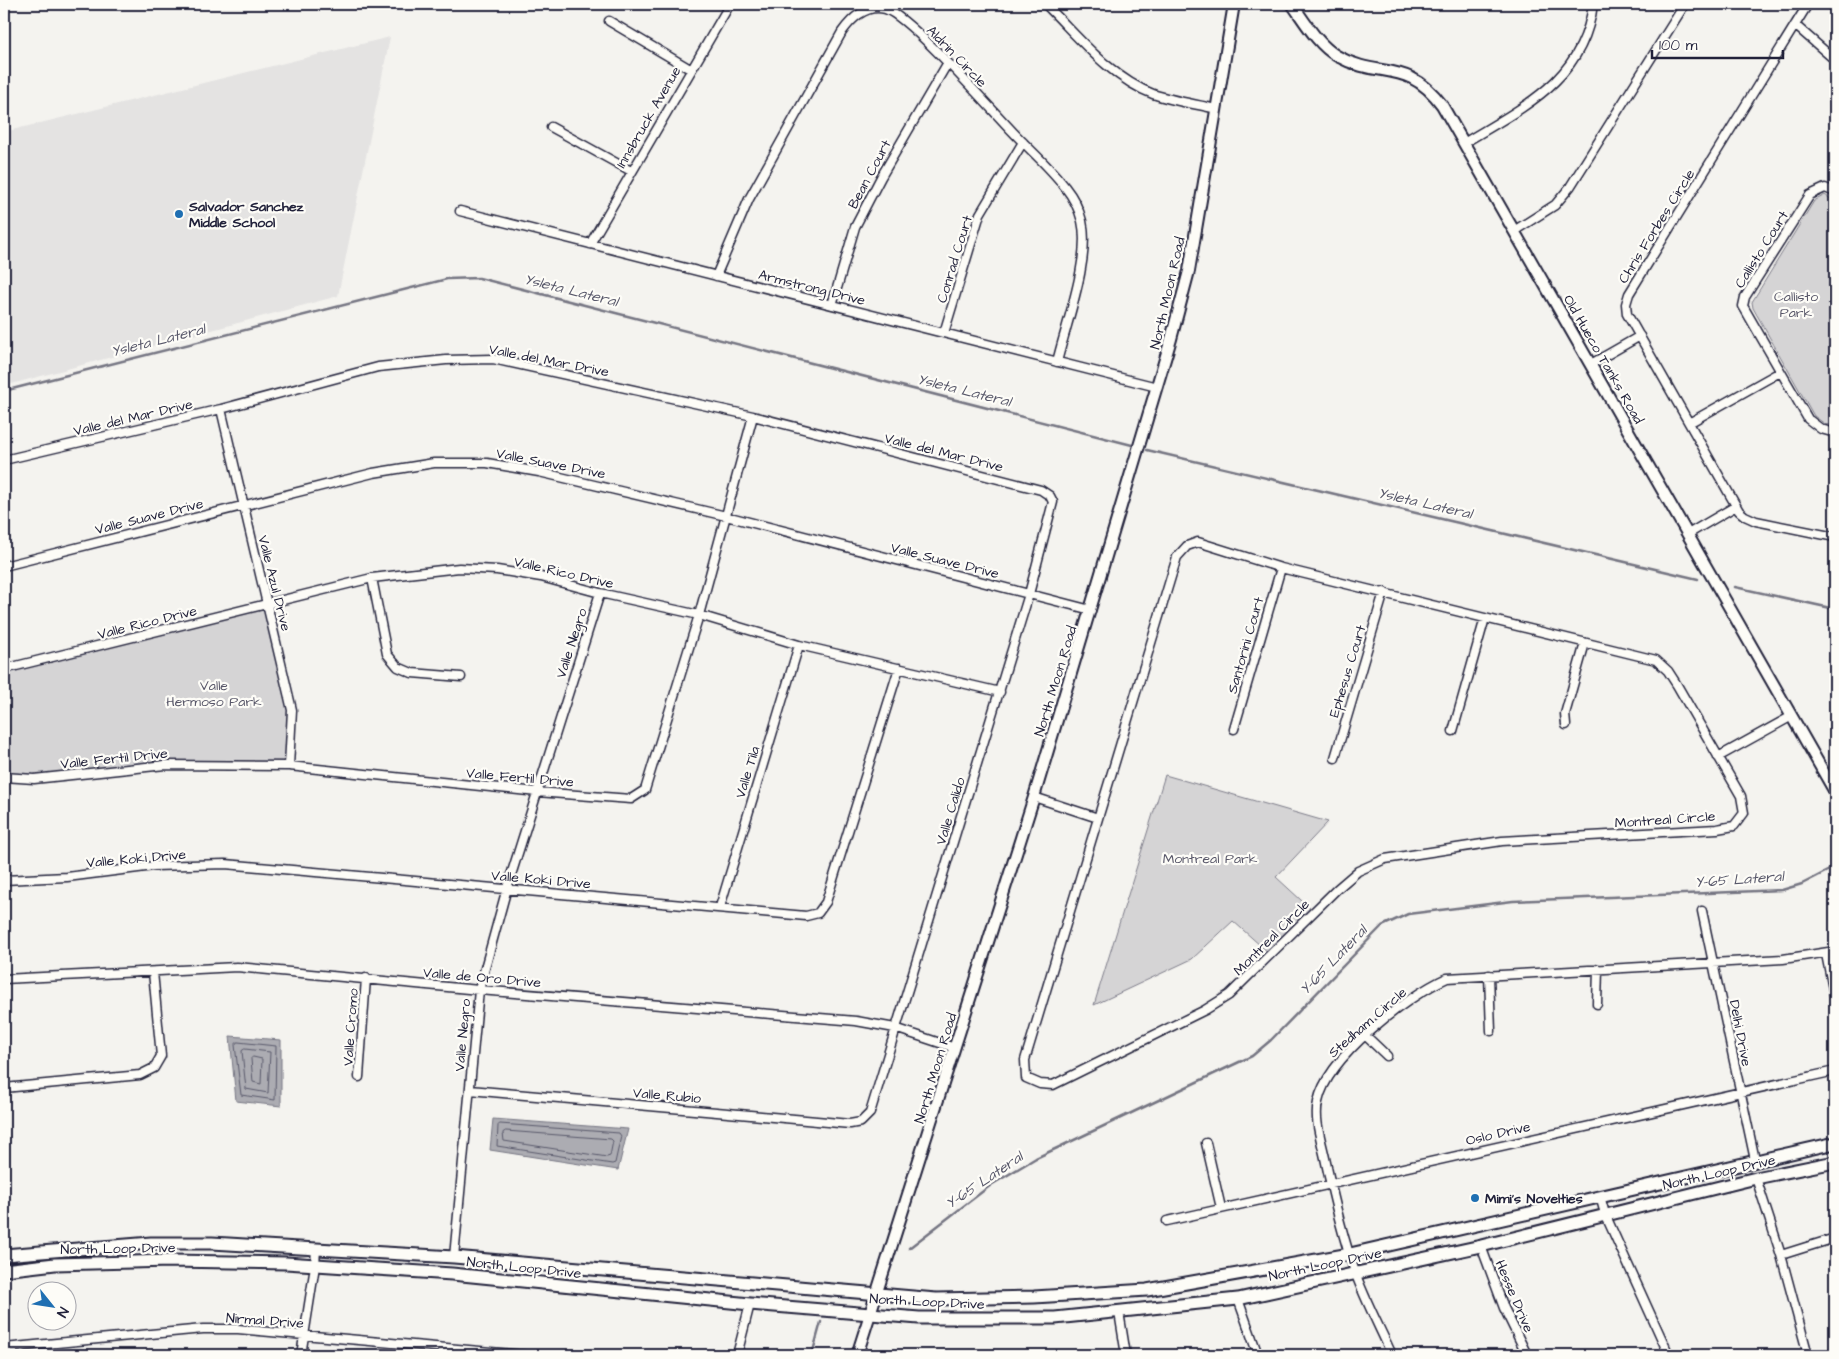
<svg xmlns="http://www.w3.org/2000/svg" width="1839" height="1359" font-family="'Architects Daughter',sans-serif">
	<rect width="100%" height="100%" fill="#f4f3ef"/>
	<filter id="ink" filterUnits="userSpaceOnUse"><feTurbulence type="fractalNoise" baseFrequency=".02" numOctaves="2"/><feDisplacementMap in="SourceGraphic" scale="10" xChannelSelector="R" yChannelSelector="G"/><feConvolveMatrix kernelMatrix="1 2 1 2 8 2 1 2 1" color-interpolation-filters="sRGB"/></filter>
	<g filter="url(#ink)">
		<!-- built -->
		<path fill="#e4e3e2" d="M390 37 338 296 4 386V132Z"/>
		<!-- green -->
		<path fill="#d5d4d5" stroke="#7c7b88" d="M1825 195 1835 202V426L1825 424 1814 416 1753 308 1752 302 1814 201Z
			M268 605 292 710 289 766 165 765 34 779 4 777V672Z
			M1165 775 1328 822 1276 877 1314 912 1271 955 1233 921 1192 959 1094 1005Z"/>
		<!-- water -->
		<path fill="#acacb2" stroke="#757582" d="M230 1036 281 1040V1106L236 1101Z
			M493 1119 628 1129 618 1170 490 1150Z"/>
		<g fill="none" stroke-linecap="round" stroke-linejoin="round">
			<!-- shore -->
			<path stroke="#59596b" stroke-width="1" d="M238 1042 276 1046 275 1100 241 1095 235 1045Z
				M245 1049 270 1052 268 1093 246 1089 242 1051Z
				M253 1057 262 1059 261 1084 253 1082 251 1059Z
				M500 1124 619 1133 621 1136 615 1163 612 1164 497 1146 498 1126Z
				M506 1131 611 1139 613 1141 610 1156 607 1157 504 1141 503 1133Z"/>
			<!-- stream -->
			<path stroke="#757582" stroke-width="2.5" d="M4 391 447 279 479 278 1132 445
				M1147 450 1698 579
				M1735 587 1835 609
				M909 1248 991 1185 1036 1158 1252 1056 1271 1040 1382 926 1408 914 1513 901 1782 890 1802 884 1835 867
				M812 1355 821 1322"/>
			<defs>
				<path id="minor" d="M1045 4C1077 35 1110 78 1153 94 1173 101 1195 104 1216 109
					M1808 4 1629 294 1626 304 1627 314 1739 511 1745 516 1756 521 1835 537
					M609 21 690 69
					M1795 25 1835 60
					M551 127 631 171
					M1464 143C1523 107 1584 80 1593 4
					M1835 192 1825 188 1810 195 1745 297 1743 306 1808 419 1821 429 1835 433
					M460 211 1157 387
					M1514 231 1555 205 1570 187 1685 4
					M590 244 730 4
					M716 276 749 199 842 32C852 18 866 4 885 9 909 16 991 109 1013 132 1031 151 1050 167 1065 187 1073 197 1079 209 1082 221 1091 258 1066 324 1057 362
					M832 305 855 227 881 177 947 64
					M944 333 980 214 1023 142
					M1591 364 1640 336
					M221 409 292 710 289 766
					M1689 423 1780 372
					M4 460 221 409 378 367 446 360 493 359 753 416 1041 490 1050 496 1053 502 1029 594 870 1113 861 1122 850 1124 470 1090
					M1688 534 1736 506
					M1198 542 1281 568 1656 660 1668 671 1677 685 1741 796 1744 813 1734 826 1717 829 1502 841 1385 859 1358 871 1337 889 1229 995 1205 1010 1053 1085 1040 1084 1026 1078 1025 1060 1177 557 1187 546Z
					M4 566 373 473 434 463H487L539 472 726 516 1091 610
					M372 578 387 654 398 667 412 673 461 677
					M4 672 8 668 372 578 459 568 497 570 541 577 600 593 699 615 799 645 1000 692
					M1566 725 1565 714 1585 643
					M1234 729 1281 568
					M1453 731 1485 618
					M1718 757 1792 716
					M1335 758 1384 592
					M4 777 34 779 165 765 289 766 537 792 631 799 645 790 699 615 753 416
					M1034 797 1098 818
					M4 880 67 877 154 866 225 864 806 916 818 913 826 902 899 668
					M720 907 799 645
					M1702 911 1755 1160
					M1826 954 1835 999
					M1489 975 1491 1031
					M4 979 237 967 479 990 856 1021 895 1028 955 1048
					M1597 1004 1598 969
					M1366 1036 1387 1056
					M359 1077 366 978
					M4 1088 140 1075 154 1068 161 1056 153 972
					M1206 1143 1221 1208
					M1756 1178 1781 1255 1808 1355
					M1600 1196 1605 1214 1669 1355
					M1167 1221 1835 1071
					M1481 1246 1504 1308 1527 1355
					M1781 1255 1835 1238
					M454 1257 479 990 507 888 600 593
					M1238 1299 1258 1355
					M1119 1312 1126 1355
					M4 1348 203 1329H238L524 1355
					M301 1355 315 1266 316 1248
					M737 1355 750 1304
					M1392 1355C1380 1328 1365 1300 1355 1272 1342 1235 1333 1196 1325 1158 1321 1139 1314 1120 1318 1102 1327 1057 1407 996 1447 978L1783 959 1835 951"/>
				<path id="tertiary" d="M1292 4C1305 22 1318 45 1337 56 1380 80 1407 58 1442 105L1835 792
					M857 1355 1034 797 1171 339 1189 271 1234 4"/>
				<path id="secondary" d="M4 1255 151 1243H212L454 1257 936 1299 1034 1297 1147 1290 1350 1254 1835 1143
					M4 1270 55 1264 170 1261 286 1263 452 1274 750 1304 919 1318H1055L1238 1299 1481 1246 1756 1178 1835 1162"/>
			</defs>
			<!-- minor casing -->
			<use href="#minor" stroke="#22223b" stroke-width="11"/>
			<!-- tertiary casing -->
			<use href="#tertiary" stroke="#22223b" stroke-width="14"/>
			<!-- secondary casing -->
			<use href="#secondary" stroke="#22223b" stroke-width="15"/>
			<!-- minor -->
			<use href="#minor" stroke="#fdfcf7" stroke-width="8"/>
			<!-- tertiary -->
			<use href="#tertiary" stroke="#fdfcf7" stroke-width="10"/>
			<!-- secondary -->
			<use href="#secondary" stroke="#fdfcf7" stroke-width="11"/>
		</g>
	</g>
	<!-- markers -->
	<g fill="#1f6fb2" stroke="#fdfcf7" stroke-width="2">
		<circle cx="179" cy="214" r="5"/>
		<circle cx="1475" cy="1198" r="5"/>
	</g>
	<g text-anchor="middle" stroke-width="4.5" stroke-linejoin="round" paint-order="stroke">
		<!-- street labels -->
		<g font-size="14" fill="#22223b" stroke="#fdfcf7">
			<text transform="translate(957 56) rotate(46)" y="5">Aldrin Circle</text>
			<text transform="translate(648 117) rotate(-60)" y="5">Innsbruck Avenue</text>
			<text transform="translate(869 174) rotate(-62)" y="5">Bean Court</text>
			<text transform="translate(1656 226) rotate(-58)" y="5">Chris Forbes Circle</text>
			<text transform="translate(1761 249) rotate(-58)" y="5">Callisto Court</text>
			<text transform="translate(954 259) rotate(-73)" y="5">Conrad Court</text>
			<text transform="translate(812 287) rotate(14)" y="5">Armstrong Drive</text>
			<text transform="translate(1167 293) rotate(-77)" y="5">North Moon Road</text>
			<text transform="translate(1604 359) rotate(60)" y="5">Old Hueco Tanks Road</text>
			<text transform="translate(549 360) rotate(11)" y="5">Valle del Mar Drive</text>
			<text transform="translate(133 417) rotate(-13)" y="5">Valle del Mar Drive</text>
			<text transform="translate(944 452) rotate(14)" y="5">Valle del Mar Drive</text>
			<text transform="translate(551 463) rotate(11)" y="5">Valle Suave Drive</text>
			<text transform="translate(149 516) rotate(-14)" y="5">Valle Suave Drive</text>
			<text transform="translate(945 560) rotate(14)" y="5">Valle Suave Drive</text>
			<text transform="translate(564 572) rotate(13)" y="5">Valle Rico Drive</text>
			<text transform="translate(275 583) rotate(76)" y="5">Valle Azul Drive</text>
			<text transform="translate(147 622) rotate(-14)" y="5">Valle Rico Drive</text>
			<text transform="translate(571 643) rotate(-72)" y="5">Valle Negro</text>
			<text transform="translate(1245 645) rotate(-74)" y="5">Santorini Court</text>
			<text transform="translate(1347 671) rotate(-73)" y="5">Ephesus Court</text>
			<text transform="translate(1055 681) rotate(-73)" y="5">North Moon Road</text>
			<text transform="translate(114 758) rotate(-6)" y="5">Valle Fertil Drive</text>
			<text transform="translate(747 772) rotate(-73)" y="5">Valle Tila</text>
			<text transform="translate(520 777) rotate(5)" y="5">Valle Fertil Drive</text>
			<text transform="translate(950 811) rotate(-73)" y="5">Valle Calido</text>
			<text transform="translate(1665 819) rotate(-4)" y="5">Montreal Circle</text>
			<text transform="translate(136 858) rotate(-5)" y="5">Valle Koki Drive</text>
			<text transform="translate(541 879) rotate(5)" y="5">Valle Koki Drive</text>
			<text transform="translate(1271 937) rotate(-45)" y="5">Montreal Circle</text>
			<text transform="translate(482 977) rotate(5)" y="5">Valle de Oro Drive</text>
			<text transform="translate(1367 1022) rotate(-41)" y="5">Stedham Circle</text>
			<text transform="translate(350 1027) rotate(-86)" y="5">Valle Cromo</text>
			<text transform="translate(1741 1033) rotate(79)" y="5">Delhi Drive</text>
			<text transform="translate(462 1035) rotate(-85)" y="5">Valle Negro</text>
			<text transform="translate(935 1068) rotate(-73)" y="5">North Moon Road</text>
			<text transform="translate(667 1095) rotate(5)" y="5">Valle Rubio</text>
			<text transform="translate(1498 1133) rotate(-13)" y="5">Oslo Drive</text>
			<text transform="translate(1719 1172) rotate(-13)" y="5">North Loop Drive</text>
			<text transform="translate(118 1248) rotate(-1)" y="5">North Loop Drive</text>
			<text transform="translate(1325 1264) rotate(-12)" y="5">North Loop Drive</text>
			<text transform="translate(524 1267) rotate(6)" y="5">North Loop Drive</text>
			<text transform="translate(1515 1296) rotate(67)" y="5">Hesse Drive</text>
			<text transform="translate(927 1301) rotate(3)" y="5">North Loop Drive</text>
			<text transform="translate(265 1320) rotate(4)" y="5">Nirmal Drive</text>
		</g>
		<!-- poi labels -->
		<g font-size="14" font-weight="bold" fill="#22223b" stroke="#fdfcf7" text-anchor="start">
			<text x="189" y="211">Salvador Sanchez<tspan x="189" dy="16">Middle School</tspan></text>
			<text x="1485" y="1203">Mimi’s Novelties</text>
		</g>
		<!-- park labels -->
		<g font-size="14" fill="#585769" stroke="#fdfcf7">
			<text x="1796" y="301">Callisto<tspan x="1796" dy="16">Park</tspan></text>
			<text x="214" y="690">Valle<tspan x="214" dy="16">Hermoso Park</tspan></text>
			<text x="1210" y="863">Montreal Park</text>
		</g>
		<!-- water labels -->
		<g font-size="15" font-style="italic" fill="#59596b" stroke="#fdfcf7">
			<text transform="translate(571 290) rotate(14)" y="5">Ysleta Lateral</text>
			<text transform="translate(158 340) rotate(-14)" y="5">Ysleta Lateral</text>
			<text transform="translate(964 390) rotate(14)" y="5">Ysleta Lateral</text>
			<text transform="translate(1425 503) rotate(13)" y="5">Ysleta Lateral</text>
			<text transform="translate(1739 879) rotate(-4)" y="5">Y-65 Lateral</text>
			<text transform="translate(1333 960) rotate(-46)" y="5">Y-65 Lateral</text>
			<text transform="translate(984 1180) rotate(-34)" y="5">Y-65 Lateral</text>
		</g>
	</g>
	<!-- margin -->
	<rect width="1839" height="1359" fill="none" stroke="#fdfcf7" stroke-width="20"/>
	<rect x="10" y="10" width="1819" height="1339" fill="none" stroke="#22223b" stroke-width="2" filter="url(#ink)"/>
	<!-- north arrow -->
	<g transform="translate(52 1306) rotate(120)"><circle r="24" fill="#fdfcf7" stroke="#a5a5ac"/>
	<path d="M0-4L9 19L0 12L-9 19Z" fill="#1f6fb2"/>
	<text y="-8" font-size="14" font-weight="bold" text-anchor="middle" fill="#22223b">N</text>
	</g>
	<!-- scale -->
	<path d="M1652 50v8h131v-8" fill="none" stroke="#22223b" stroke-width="2.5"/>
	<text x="1659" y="50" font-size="15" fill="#22223b" stroke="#fdfcf7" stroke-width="4" paint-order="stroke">100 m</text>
</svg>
